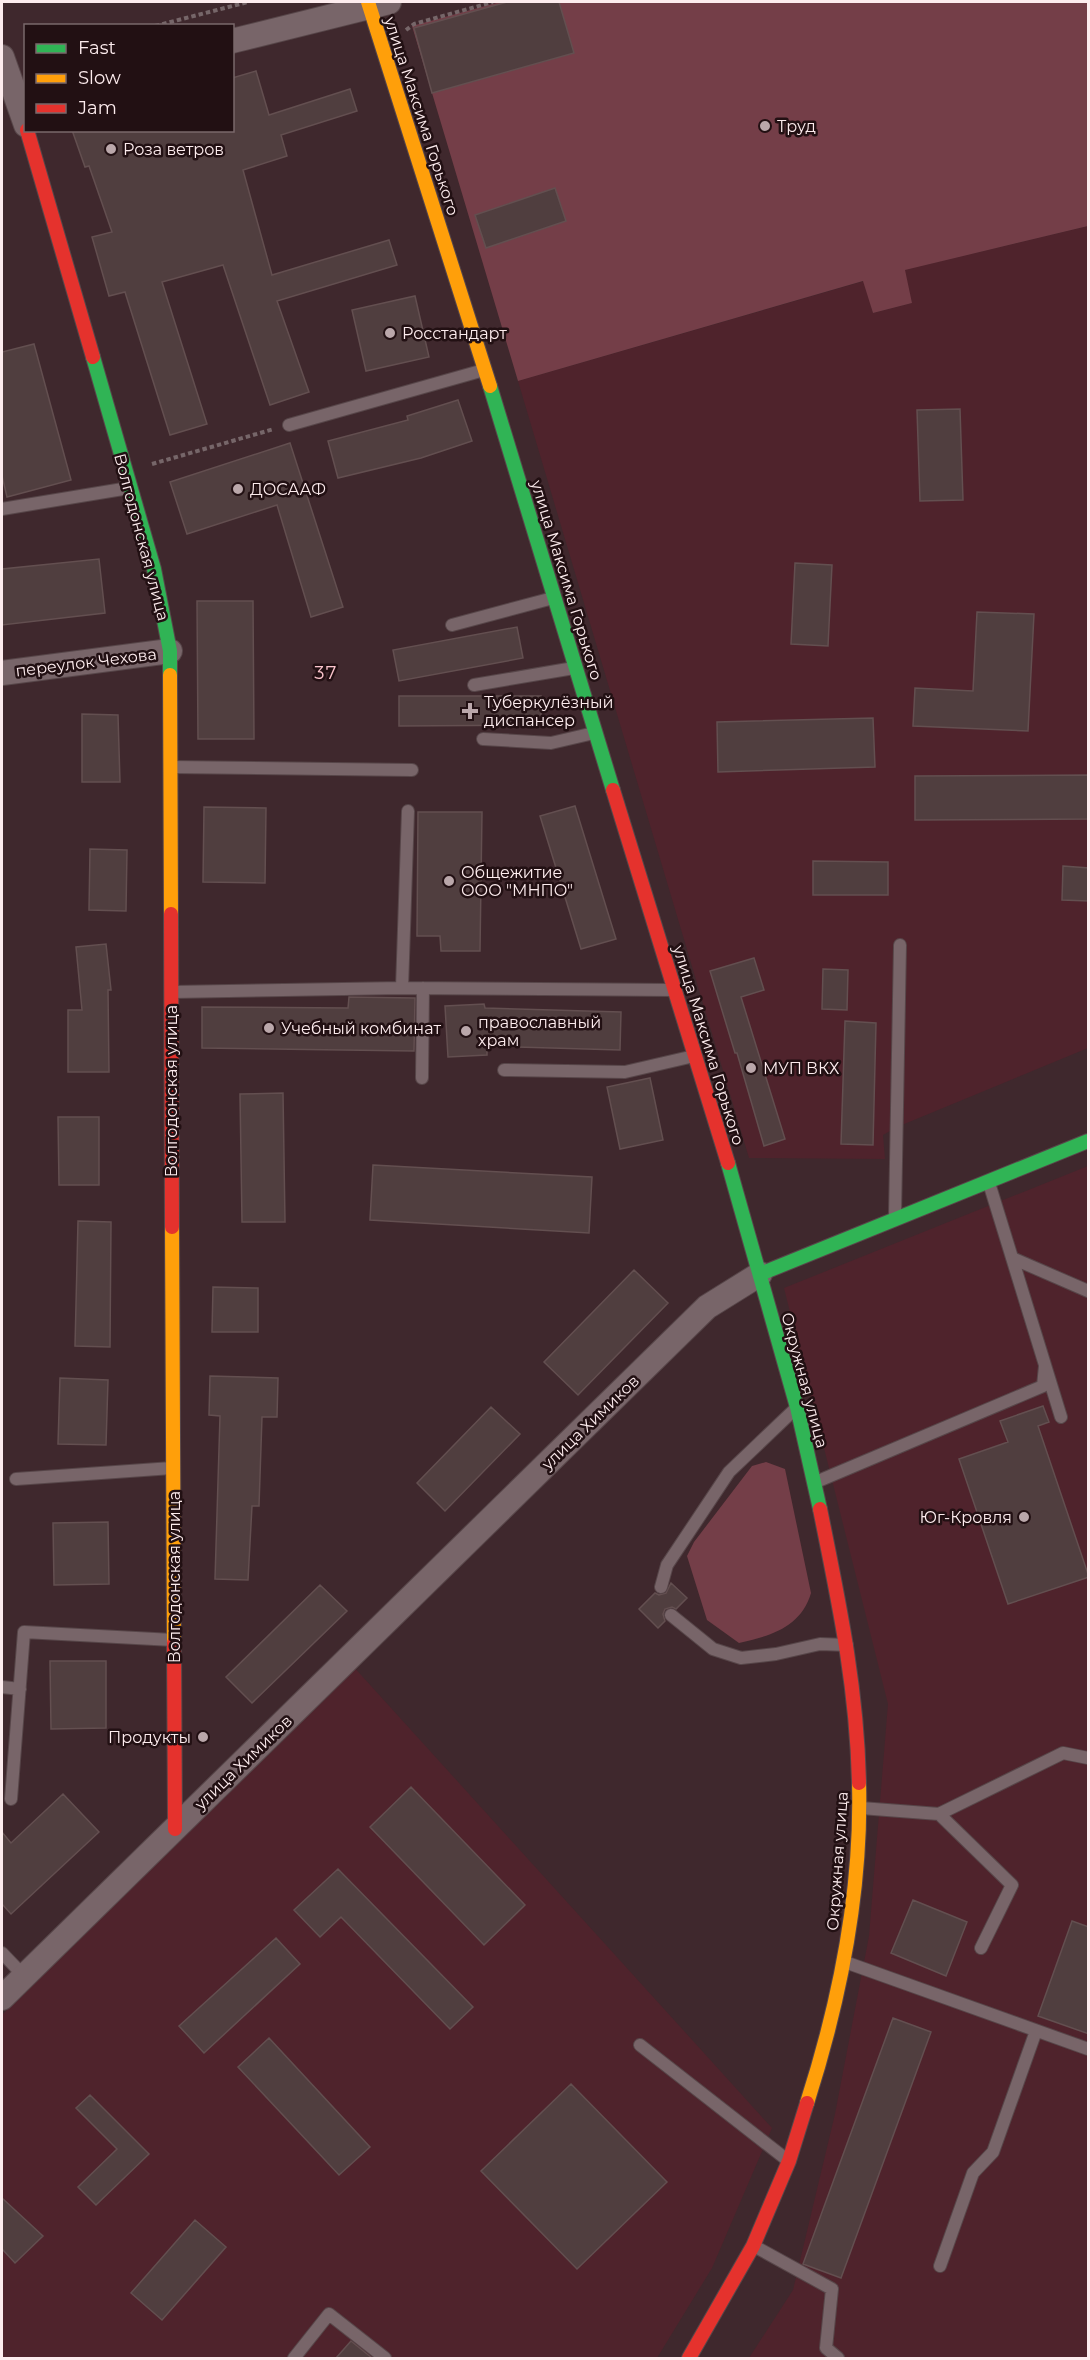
<svg xmlns="http://www.w3.org/2000/svg" width="1090" height="2360" font-family="Montserrat,sans-serif">
	<rect width="100%" height="100%" fill="#3f282d"/>
	<!-- built -->
	<path fill="#4f232c" d="M1088 226V1048L897 1127 883 1135 885 1159 749 1158 518 381 864 281 873 313 912 303 904 270Z
		M1088 1166V2358H749L793 2290 835 2114 869 1936 888 1704 784 1288Z
		M352 1665 772 2128 712 2268 657 2358H2V2015Z"/>
	<!-- green -->
	<path fill="#743e48" d="M500 2H1088V226L905 270 912 303 873 313 863 281 518 381 412 26Z
		M766 1462 785 1469 811 1593C801 1627 771 1636 739 1643L707 1620 687 1556 694 1542 752 1466Z"/>
	<!-- building -->
	<path fill="#503e3f" stroke="#634f50" stroke-width="1.5" d="M507 2H559L574 53 432 93 414 28Z
		M256 71 269 115 350 89 357 111 281 135 287 156 243 170 272 275 389 240 397 265 277 301 309 392 270 405 223 265 162 282 207 424 170 435 125 292 109 296 92 237 112 232 89 166 85 167 72 130H232V78Z
		M555 188 566 221 486 248 475 215Z
		M415 296 429 357 366 371 352 310Z
		M34 344 71 480 7 497 2 476V352Z
		M458 400 472 441 421 458 338 478 328 441 408 420 407 416Z
		M960 409 963 500 920 501 917 410Z
		M290 443 343 607 311 617 277 505 187 534 170 482Z
		M99 559 105 613 2 625V569Z
		M795 563 832 565 828 646 791 644Z
		M197 601H253L254 739H198Z
		M977 612 1034 614 1028 731 913 726 915 688 973 691Z
		M517 627 523 658 399 681 393 650Z
		M399 696H541V725L399 726Z
		M82 714 118 715 120 782H82Z
		M873 718 875 767 718 772 717 722Z
		M1089 775V819L915 820V776Z
		M575 806 616 939 581 949 540 816Z
		M204 807 266 808 265 883 203 882Z
		M418 812H482L480 951H441L440 936H417Z
		M90 849 127 850 126 911 89 910Z
		M813 861 888 862V895H813Z
		M1063 866 1089 868V901L1062 900Z
		M106 944 111 990H108L109 1072H68V1010H82L76 947Z
		M754 958 764 990 741 997 785 1139 764 1146 737 1053H735L710 971Z
		M823 969 848 970 847 1010 822 1009Z
		M349 997 415 998 414 1051 202 1048V1007L348 1008Z
		M484 1004 485 1008 621 1012 620 1050 487 1046V1055L448 1057 445 1006Z
		M845 1021 876 1023 873 1145 841 1144Z
		M650 1078 663 1140 620 1149 607 1087Z
		M283 1093 285 1222H242L240 1094Z
		M58 1117H99V1185H59Z
		M373 1165 592 1177 589 1233 370 1220Z
		M78 1221 111 1222 110 1347 75 1346Z
		M634 1270 668 1303 578 1395 544 1362Z
		M213 1287 258 1288V1332H212Z
		M210 1376 278 1378 277 1417H262L259 1506H252L248 1580 215 1579 220 1416 209 1415Z
		M60 1378 108 1380 106 1445 58 1444Z
		M1043 1406 1049 1422 1038 1426 1089 1577 1008 1604 959 1459 1008 1442 1000 1421Z
		M491 1407 520 1434 445 1511 417 1483Z
		M108 1522 109 1584 54 1585 53 1523Z
		M671 1583 687 1598 676 1609 672 1607 665 1609 663 1614 665 1621 658 1628 639 1609 655 1593 659 1595 666 1593Z
		M320 1585 347 1611 252 1703 226 1677Z
		M50 1661H106V1728L51 1729Z
		M411 1787 525 1905 484 1945 370 1827Z
		M63 1794 99 1832 11 1914 2 1904V1832L11 1843Z
		M338 1869 473 2007 450 2029 341 1917 320 1937 294 1910Z
		M913 1900 967 1922 946 1976 891 1953Z
		M1072 1921 1089 1927V2034L1038 2016Z
		M276 1938 300 1964 204 2053 179 2026Z
		M893 2018 931 2032 841 2278 803 2264Z
		M269 2038 370 2147 339 2175 238 2067Z
		M571 2084 667 2182 577 2269 481 2171Z
		M90 2095 149 2154 96 2205 78 2187 117 2149 76 2108Z
		M2 2198 43 2236 15 2263 2 2249Z
		M195 2220 226 2247 162 2320 131 2293Z
		M351 2341 372 2358H336Z"/>
	<g fill="none" stroke-linecap="round" stroke-linejoin="round">
		<defs>
			<path id="lane" d="M289 425 484 370
				M2 509 129 488
				M452 625 553 598
				M474 685 574 668
				M483 739 551 743 594 733
				M170 767 412 770
				M402 988 408 811
				M172 992 402 988 674 990
				M504 1070 625 1072 694 1056
				M422 1078 423 988
				M989 1183 1061 1417
				M895 1216 900 945
				M1012 1258 1088 1291
				M16 1479 172 1468
				M816 1482 1043 1386 1045 1366
				M661 1587 667 1565 729 1472 794 1410
				M671 1615 713 1649 741 1658 776 1654 820 1644 847 1645
				M2 1687 20 1689
				M11 1799 24 1632 173 1640
				M861 1808 939 1814 1012 1885 981 1948
				M939 1814 1063 1753 1088 1758
				M2 1953 24 1976
				M845 1962 1088 2049
				M640 2045 786 2159
				M754 2246 832 2289 826 2348 838 2358
				M940 2266 973 2173 993 2152 1036 2031
				M294 2358 329 2314 385 2358"/>
			<path id="street" d="M232 41 389 2
				M2 57 26 125
				M2 673 170 651
				M2 1998 707 1307 760 1274"/>
			<path id="fast" d="M93 357 154 569 170 651V675
				M490 386 613 790
				M728 1163 797 1407 820 1509
				M760 1274 1088 1141"/>
			<path id="slow" d="M368 2 490 386
				M170 675 171 914
				M172 1227 174 1643
				M807 2103C840 2000 862 1891 859 1783"/>
			<path id="jam" d="M27 130 93 357
				M613 790 728 1163
				M171 914 172 1227
				M820 1509C839 1603 857 1687 859 1783
				M174 1643 175 1829
				M689 2358 753 2246 789 2161 807 2103"/>
		</defs>
		<!-- lane casing -->
		<use href="#lane" stroke="#574649" stroke-width="14"/>
		<!-- street casing -->
		<use href="#street" stroke="#574649" stroke-width="26"/>
		<!-- fast casing -->
		<use href="#fast" stroke="#574649" stroke-width="16"/>
		<!-- slow casing -->
		<use href="#slow" stroke="#574649" stroke-width="16"/>
		<!-- jam casing -->
		<use href="#jam" stroke="#574649" stroke-width="16"/>
		<!-- path -->
		<path stroke="#766669" stroke-width="4" stroke-dasharray="4.5 3" stroke-linecap="butt" d="M155 26 248 2
			M406 30 414 24 493 2
			M152 464 274 429"/>
		<!-- lane -->
		<use href="#lane" stroke="#786569" stroke-width="12"/>
		<!-- street -->
		<use href="#street" stroke="#786569" stroke-width="24"/>
		<!-- fast -->
		<use href="#fast" stroke="#30b455" stroke-width="14"/>
		<!-- slow -->
		<use href="#slow" stroke="#ff9f0a" stroke-width="14"/>
		<!-- jam -->
		<use href="#jam" stroke="#e5322d" stroke-width="14"/>
	</g>
	<!-- markers -->
	<g fill="#baa7aa" stroke="#221013" stroke-width="2">
		<circle cx="765" cy="126" r="6"/>
		<circle cx="111" cy="149" r="6"/>
		<circle cx="390" cy="333" r="6"/>
		<circle cx="238" cy="489" r="6"/>
		<path d="M467 702h6v6h6v6h-6v6h-6v-6h-6v-6h6z"/>
		<circle cx="449" cy="881" r="6"/>
		<circle cx="269" cy="1028" r="6"/>
		<circle cx="466" cy="1031" r="6"/>
		<circle cx="751" cy="1068" r="6"/>
		<circle cx="1024" cy="1517" r="6"/>
		<circle cx="203" cy="1737" r="6"/>
	</g>
	<g text-anchor="middle" stroke-width="5" stroke-linejoin="round" paint-order="stroke">
		<!-- street labels -->
		<g font-size="16" fill="#fdecee" stroke="#221013">
			<text transform="translate(422 116) rotate(72)" y="6">улица Максима Горького</text>
			<text transform="translate(142 537) rotate(75)" y="6">Волгодонская улица</text>
			<text transform="translate(567 580) rotate(73)" y="6">улица Максима Горького</text>
			<text transform="translate(86 662) rotate(-7)" y="6">переулок Чехова</text>
			<text transform="translate(709 1045) rotate(73)" y="6">улица Максима Горького</text>
			<text transform="translate(171 1091) rotate(-90)" y="6">Волгодонская улица</text>
			<text transform="translate(805 1380) rotate(75)" y="6">Окружная улица</text>
			<text transform="translate(590 1422) rotate(-44)" y="6">улица Химиков</text>
			<text transform="translate(174 1577) rotate(-90)" y="6">Волгодонская улица</text>
			<text transform="translate(243 1762) rotate(-44)" y="6">улица Химиков</text>
			<text transform="translate(837 1861) rotate(-86)" y="6">Окружная улица</text>
		</g>
		<!-- poi labels -->
		<g font-size="16" fill="#fdecee" stroke="#221013" text-anchor="start">
			<text x="777" y="132">Труд</text>
			<text x="123" y="155">Роза ветров</text>
			<text x="402" y="339">Росстандарт</text>
			<text x="250" y="495">ДОСААФ</text>
			<text x="484" y="708">Туберкулёзный<tspan x="484" dy="18">диспансер</tspan></text>
			<text x="461" y="878">Общежитие<tspan x="461" dy="18">ООО "МНПО"</tspan></text>
			<text x="478" y="1028">православный<tspan x="478" dy="18">храм</tspan></text>
			<text x="281" y="1034">Учебный комбинат</text>
			<text x="763" y="1074">МУП ВКХ</text>
			<text x="1012" y="1523" text-anchor="end">Юг-Кровля</text>
			<text x="191" y="1743" text-anchor="end">Продукты</text>
		</g>
		<!-- neighbourhood labels -->
		<g font-size="18" letter-spacing="1.5" fill="#fdc6ce" stroke="#221013">
			<text x="326" y="679">37</text>
		</g>
	</g>
	<!-- border -->
	<rect width="1090" height="2360" fill="none" stroke="#fdecee" stroke-width="6"/>
	<!-- legend -->
	<rect x="24" y="24" width="210" height="108" fill="#221013" stroke="#7a686b" stroke-width="1.5"/>
	<rect x="36" y="44" width="30" height="9" fill="#30b455" stroke="#7a686b" stroke-width="1.5"/>
	<text x="78" y="54" font-size="18" fill="#fdecee">Fast</text>
	<rect x="36" y="74" width="30" height="9" fill="#ff9f0a" stroke="#7a686b" stroke-width="1.5"/>
	<text x="78" y="84" font-size="18" fill="#fdecee">Slow</text>
	<rect x="36" y="104" width="30" height="9" fill="#e5322d" stroke="#7a686b" stroke-width="1.5"/>
	<text x="78" y="114" font-size="18" fill="#fdecee">Jam</text>
</svg>
